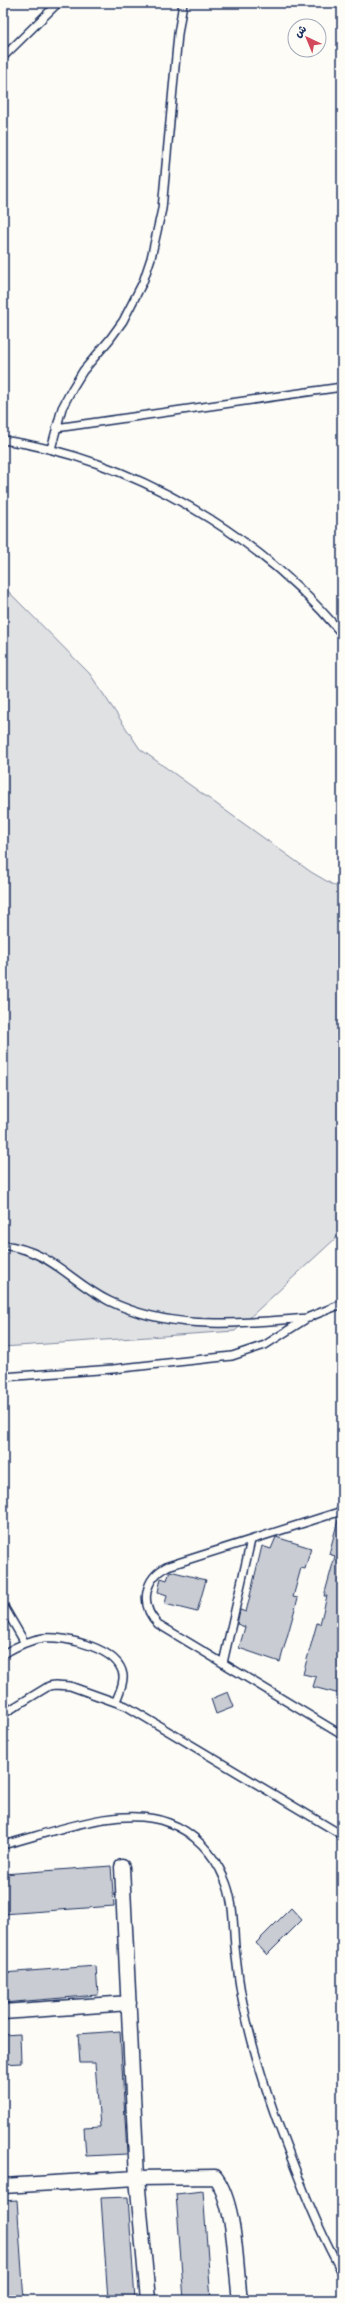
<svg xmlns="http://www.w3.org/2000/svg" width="345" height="2303" font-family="'Playpen Sans','Playpen Sans Arabic',sans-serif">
	<rect width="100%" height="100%" fill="#fdfcf7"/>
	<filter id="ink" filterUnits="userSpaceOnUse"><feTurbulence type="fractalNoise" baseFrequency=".025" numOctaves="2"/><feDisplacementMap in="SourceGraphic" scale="8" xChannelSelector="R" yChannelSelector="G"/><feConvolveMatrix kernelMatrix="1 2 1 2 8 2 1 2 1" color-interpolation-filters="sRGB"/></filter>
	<g filter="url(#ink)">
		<!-- green -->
		<path fill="#e0e1e3" stroke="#7e88a0" d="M3 586 90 674 140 749 311 872 342 890V1236L336 1238 235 1331 3 1347Z"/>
		<!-- building -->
		<path fill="#c9ccd3" stroke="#1b2f5e" d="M338 1520H342V1687L340 1694 313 1687 316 1677 303 1674 317 1623 320 1624 327 1596H324L335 1556 329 1554Z
			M276 1537 311 1548 305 1569 301 1568 293 1597 298 1598 280 1662 239 1648 245 1627 237 1624 240 1610 246 1612 262 1546 271 1549Z
			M170 1571 206 1580 197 1612 165 1604 167 1595 158 1592 161 1578 167 1580Z
			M228 1692 234 1707 216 1714 211 1699Z
			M111 1866 114 1906 3 1914V1874Z
			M291 1908 302 1920 267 1955 256 1943Z
			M96 1966 98 1995 3 2003V1973Z
			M120 2031 127 2154 86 2156 84 2128 100 2127 95 2063H80L78 2034Z
			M20 2034 21 2063 3 2064V2035Z
			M203 2191 211 2300H184L176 2194Z
			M128 2197 135 2300H108L101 2198Z
			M17 2200 24 2300H3V2201Z"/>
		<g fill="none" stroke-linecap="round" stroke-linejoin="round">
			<defs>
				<path id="service" d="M3 57 58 3
					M56 428 342 387
					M3 440C132 459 259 534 342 634
					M51 449 62 408 72 389 83 371 110 339 123 321 143 282 151 258 162 209 178 34 183 3
					M3 1245C52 1251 69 1281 109 1301 173 1332 240 1323 309 1318
					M3 1377 113 1369 232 1356 265 1345 309 1317 342 1304
					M342 1511 168 1566C144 1578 139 1605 158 1624L342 1735
					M3 1605 25 1643
					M3 1654C15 1647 29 1640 43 1638 65 1636 119 1648 123 1675 124 1684 119 1693 116 1701
					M223 1663 251 1540
					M3 1714 49 1686 55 1685 70 1686 126 1706 342 1835
					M3 1845C51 1833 122 1804 169 1823 194 1832 214 1854 224 1878 234 1900 233 1924 235 1947 237 1966 239 1985 243 2003 254 2058 272 2110 293 2163 307 2200 322 2237 342 2272"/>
				<path id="minor" d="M122 1867 137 2178 148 2300
					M3 2012 129 2003
					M3 2186 137 2178 215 2177C236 2205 235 2264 240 2300"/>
			</defs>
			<!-- service casing -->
			<use href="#service" stroke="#1b2f5e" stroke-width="10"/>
			<!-- minor casing -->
			<use href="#minor" stroke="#1b2f5e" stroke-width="17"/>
			<!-- service -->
			<use href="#service" stroke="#fdfcf7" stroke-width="7"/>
			<!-- minor -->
			<use href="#minor" stroke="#fdfcf7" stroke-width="14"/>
		</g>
	</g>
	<!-- margin -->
	<rect width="345" height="2303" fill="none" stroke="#fdfcf7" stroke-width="16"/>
	<rect x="8" y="8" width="329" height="2287" fill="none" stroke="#1b2f5e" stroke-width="1.5" filter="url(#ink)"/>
	<!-- north arrow -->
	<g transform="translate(307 38) rotate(316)"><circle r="19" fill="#fdfcf7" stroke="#a3aaba"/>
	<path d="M0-3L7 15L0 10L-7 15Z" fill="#d1495b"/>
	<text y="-6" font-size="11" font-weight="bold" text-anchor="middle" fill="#1b2f5e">ش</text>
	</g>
</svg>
